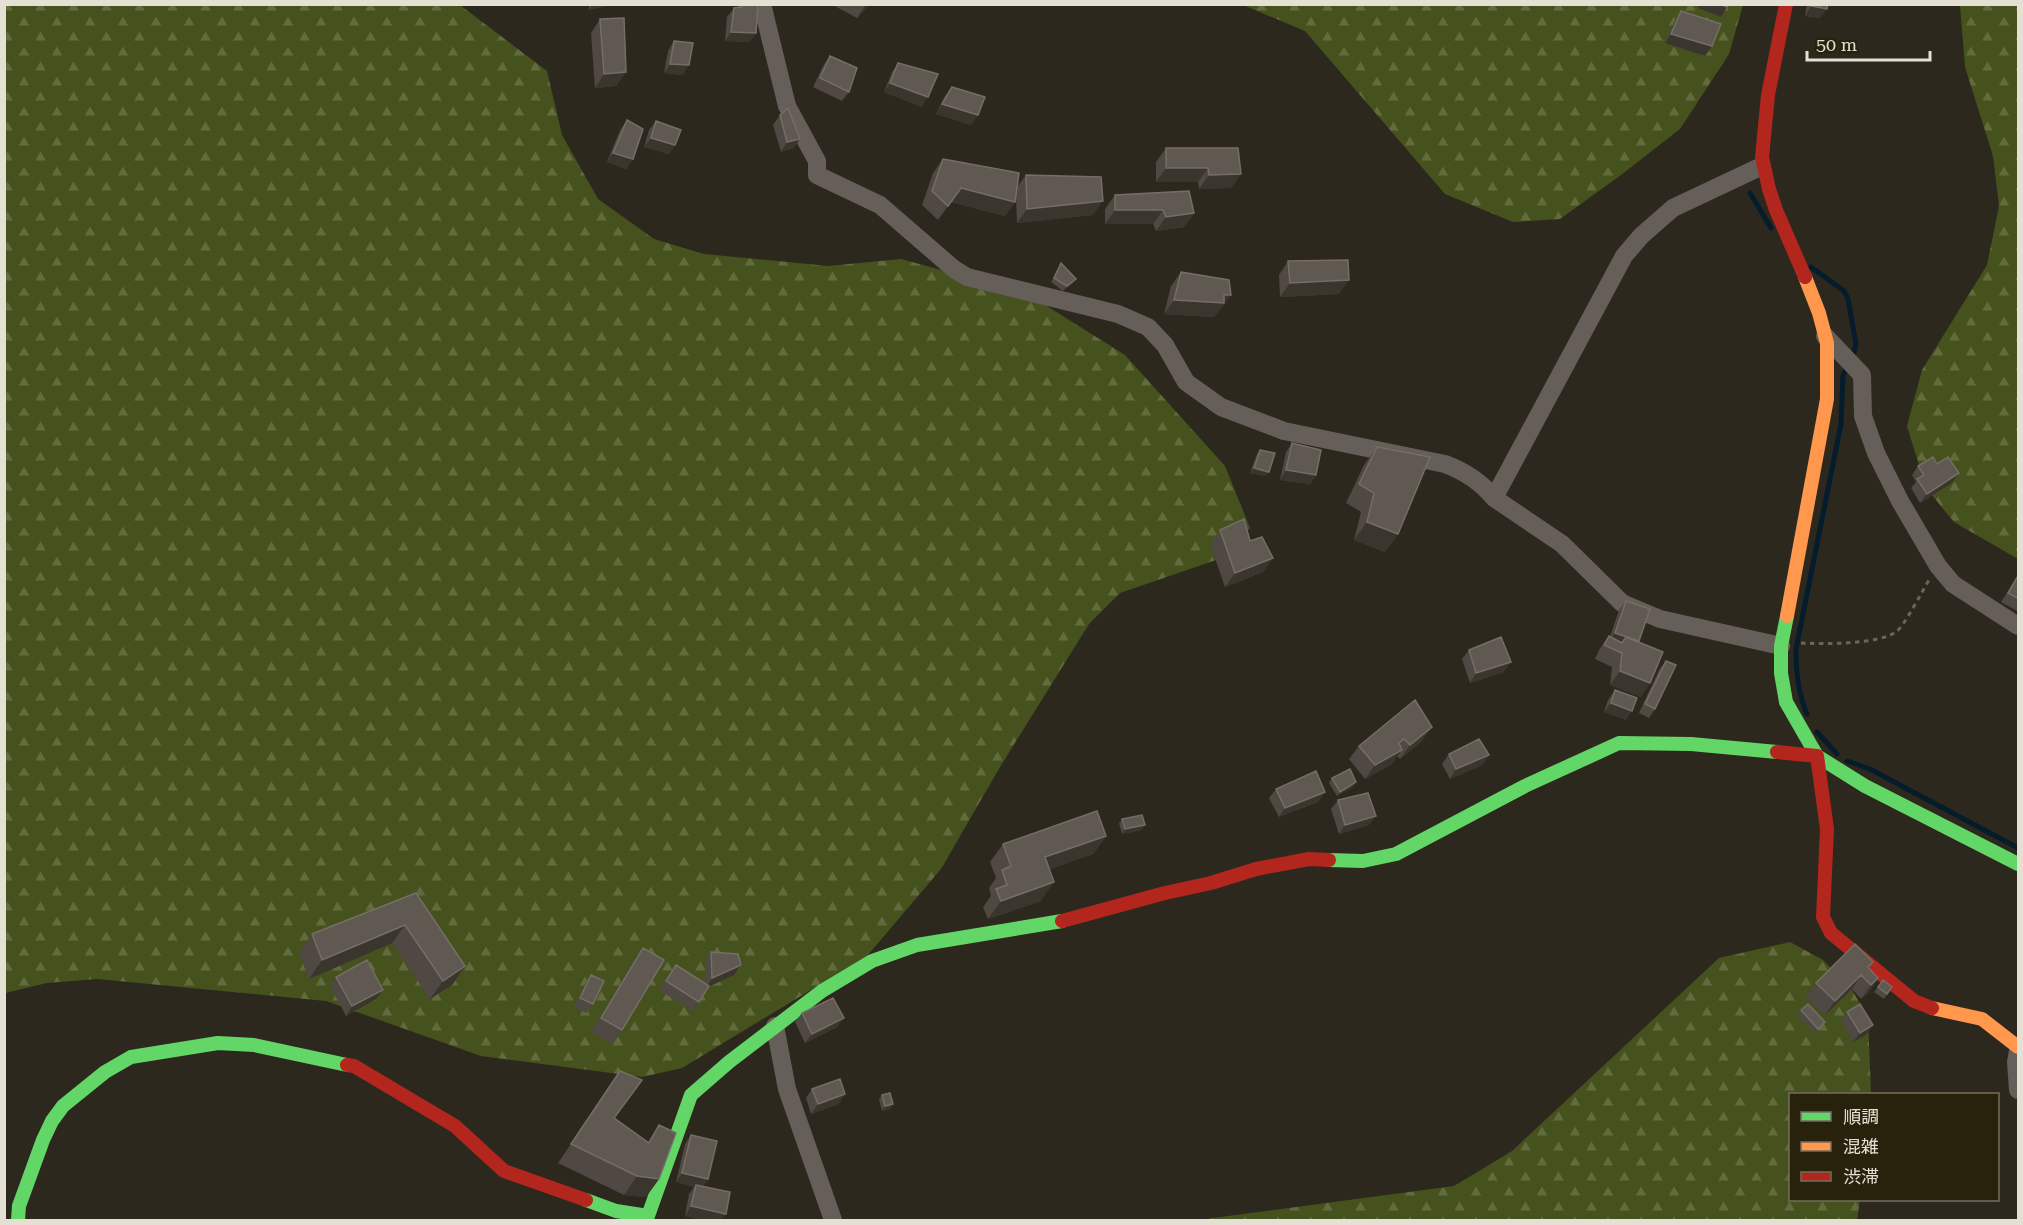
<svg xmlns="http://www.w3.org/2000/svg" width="2023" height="1225" font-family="'Roboto Serif','Noto Sans JP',serif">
	<defs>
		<pattern id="forest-firs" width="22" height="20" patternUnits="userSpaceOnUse" patternTransform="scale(1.5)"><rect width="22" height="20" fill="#46521d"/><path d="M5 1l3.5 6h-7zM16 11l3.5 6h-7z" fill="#616b3d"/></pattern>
	</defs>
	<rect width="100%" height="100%" fill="#2c281d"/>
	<!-- forest -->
	<path fill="url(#forest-firs)" d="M4 5H460L547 71 562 135 598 199 654 239 704 254 828 266 901 259 1026 293 1125 355 1225 466 1250 528 1219 559 1120 593 1089 624 1000 767 941 869 867 956 682 1068 642 1077 481 1056 326 1001 97 979 47 983 5 993Z
		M1243 5H1743L1729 54 1680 129 1621 175 1560 219 1513 222 1445 194 1305 31Z
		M1960 5H2018V559L1954 522 1926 488 1907 426 1922 370 1987 265 1999 206 1993 156 1965 67Z
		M1790 942 1823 960 1852 990 1868 1017 1871 1094H1790V1200H1860L1857 1220H1198L1454 1186 1512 1151 1719 958Z"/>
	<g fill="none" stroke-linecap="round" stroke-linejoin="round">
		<!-- stream -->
		<path stroke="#051c2c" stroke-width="5" d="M1750 193 1771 228
			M1807 714C1798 694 1796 671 1796 649L1841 424 1843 375 1853 356 1856 344 1848 299 1844 291 1811 267
			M1817 732 1837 754
			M1847 761 1870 769 2018 848"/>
		<!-- path -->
		<path stroke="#6b6460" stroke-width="3" stroke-dasharray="4.5 4.5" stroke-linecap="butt" d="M1801 643C1822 644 1880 645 1897 631 1904 626 1923 590 1929 580"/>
		<!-- street -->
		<path stroke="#665e59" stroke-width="18" d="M762 4 787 106 817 161V175L880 205 954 269 967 277 1118 314 1148 327 1165 345 1186 382 1221 407 1284 431 1445 464C1464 471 1481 482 1494 498L1562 544 1622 603 1660 619 1781 646
			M1825 336 1862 375 1863 416 1876 453 1900 501 1938 566 1953 584 2018 626
			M1494 498 1624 256 1641 236 1673 208 1762 166
			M775 1026 787 1089 833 1220
			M2018 1051 2016 1062 2018 1090"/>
		<!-- fast -->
		<path stroke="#63d668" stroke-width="14" d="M1787 616 1781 646V673L1786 702 1817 756 1865 786 2018 864
			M1329 860 1363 861 1396 854 1525 786 1619 743 1691 744 1777 752
			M586 1200 616 1211 648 1216 691 1095 729 1062 822 991 872 961 917 945 1062 921
			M18 1220 19 1206 43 1140 52 1121 63 1106 105 1072 131 1057 218 1043 254 1045 347 1065"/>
		<!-- slow -->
		<path stroke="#ff974d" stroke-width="14" d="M1787 616 1827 399V343L1819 313 1805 277
			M1932 1008 1982 1019 2018 1047"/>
		<!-- jam -->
		<path stroke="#b3261e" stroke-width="14" d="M1786 4 1768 95 1762 157 1769 189 1776 210 1805 277
			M1777 752 1817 756 1827 829 1823 917 1831 933 1914 1001 1932 1008
			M1062 921 1165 893 1211 883 1256 869 1309 859 1329 860
			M347 1065 354 1066 455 1126 504 1171 586 1200"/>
	</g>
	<!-- wall -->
	<path fill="#4f4843" d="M589 4H616L589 10Z
		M739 4H758L756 33 749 42 725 41 727 17 734 8H738Z
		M831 4H870L857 18Z
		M1807 4H1828L1820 18 1805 16Z
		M1681 11 1712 46 1705 56 1665 43 1675 20Z
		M600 19 626 72 616 86 595 88 591 33Z
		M674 41 683 75 664 73 668 51Z
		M830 56 849 92 842 101 813 87 823 66Z
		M898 63 922 107 884 92 892 72Z
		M952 87 971 125 936 114 945 96Z
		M780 115 794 148 781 152 773 125Z
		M627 120 633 159 626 169 607 162 620 130Z
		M656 121 675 145 669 154 644 147 649 130Z
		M1166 148H1238L1232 188 1199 189 1198 182H1156V162Z
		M943 159 1017 187 1026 175 1093 215 1017 223 1016 195 1015 202 1005 216 951 202 938 220 922 205 933 173Z
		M1115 195 1194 213 1184 227 1156 231 1153 224H1105V209Z
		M1288 261 1339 294 1280 297 1279 275Z
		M1061 263 1073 283 1063 291 1051 282Z
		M1181 272 1221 309H1220L1214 317 1164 314 1171 286Z
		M1292 443 1316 475 1310 484 1280 480 1286 452Z
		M1377 447 1398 534 1385 552 1354 540 1361 512 1346 503 1364 465Z
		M1260 450 1269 472 1265 476 1250 473 1257 454Z
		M1937 464 1959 473 1952 483 1920 503 1911 488 1916 482 1912 475 1918 466Z
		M1220 530 1250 541 1273 558 1263 572 1225 587 1210 544Z
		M2019 574V612L2001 602Z
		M1626 601 1639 642 1641 697 1610 685 1612 667 1595 659 1599 650 1609 636 1610 637 1619 610Z
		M1469 650 1504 672 1470 683 1462 659Z
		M1666 661 1655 709 1649 718 1639 713 1659 670Z
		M1615 690 1626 720 1604 712 1608 700Z
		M1415 700 1422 741 1400 759 1397 756 1392 764 1365 779 1349 759 1359 746Z
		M1449 754 1489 755 1482 765 1450 779 1442 764Z
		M1332 778 1353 787 1337 796 1329 783Z
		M1276 789 1325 792 1318 802 1279 817 1269 798Z
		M1338 800 1369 825 1339 834 1331 809Z
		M1122 819 1145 825 1141 830 1122 834 1119 823Z
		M1106 836 1093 854 1049 869 1041 901 988 919 983 907 991 896 989 888 996 878 990 862 1003 844Z
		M416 893 465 966 452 985 430 999 392 943 309 979 299 953 312 934Z
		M643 948 622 1030 612 1044 591 1032 633 962Z
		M711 952 741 965 734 975 709 986 693 1011 659 990 676 965 706 983 705 961Z
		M1869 968 1878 978 1869 992 1861 999 1852 989 1825 1015 1806 997 1816 983Z
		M591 975 593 1004 586 1013 574 1007 585 984Z
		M336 977 383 990 376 999 346 1016 330 986Z
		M1883 980 1892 987 1884 999 1874 992Z
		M1801 1010 1825 1022 1815 1033 1797 1015Z
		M1847 1012 1873 1025 1866 1035 1853 1042 1841 1021Z
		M802 1013 837 1027 805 1043 795 1022Z
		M812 1089 839 1104 811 1114 806 1098Z
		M607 1090 615 1118 648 1142 659 1125V1179L646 1197 624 1195 558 1163Z
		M882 1095 893 1104 890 1109 882 1111 879 1099Z
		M691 1135 708 1179 703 1186 721 1221H707L685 1216 689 1194 694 1187 676 1182 685 1144Z"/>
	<!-- shaded-wall -->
	<path fill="#3a352d" d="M593 4H616L589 10Z
		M866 4H870L857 18Z
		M1700 4H1720L1727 7 1721 17 1698 8Z
		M1811 6 1827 9 1820 18 1805 16Z
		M731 32 756 33 749 42 725 41Z
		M1671 34 1712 46 1705 56 1665 43Z
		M670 64 689 65 683 75 664 73Z
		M626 72 616 86 595 88 604 74Z
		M890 83 928 97 922 107 884 92Z
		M942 104 978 115 971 125 936 114Z
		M651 138 675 145 669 154 644 147Z
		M800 139 794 148 781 152 787 142Z
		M613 153 633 159 626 169 607 162Z
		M1166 168H1208L1198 182H1156Z
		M1241 174 1232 188 1199 189 1209 175Z
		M961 188 1015 202 1005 216 951 202 938 220Z
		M1103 201 1093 215 1017 223 1027 209Z
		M1115 210H1163L1153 224H1105Z
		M1194 213 1184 227 1156 231 1166 217Z
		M1076 279 1073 283 1063 291 1067 286Z
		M1349 280 1339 294 1280 297 1290 283Z
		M1231 295 1221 309H1220L1214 317 1164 314 1174 300Z
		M1254 468 1269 472 1265 476 1250 473Z
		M1286 470 1316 475 1310 484 1280 480Z
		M1959 473 1952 483 1920 503 1927 494Z
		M1367 522 1398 534 1385 552 1354 540Z
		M1273 558 1263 572 1225 587 1235 573Z
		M1615 633 1639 641 1633 651 1608 642Z
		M1511 662 1504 672 1470 683 1476 673Z
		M1620 671 1650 683 1641 697 1610 685Z
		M1611 703 1632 711 1626 720 1604 712Z
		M1432 727 1422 741 1400 759 1410 745Z
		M1402 750 1392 764 1365 779 1375 765Z
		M1489 755 1482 765 1450 779 1456 769Z
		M1356 782 1353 787 1337 796 1340 792Z
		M1325 792 1318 802 1279 817 1285 808Z
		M1376 816 1369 825 1339 834 1345 825Z
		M1145 825 1141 830 1122 834 1125 829Z
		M1106 836 1093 854 1032 876 1045 857Z
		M1054 882 1041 901 988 919 1001 901Z
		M405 925 392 943 309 979 322 960Z
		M741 965 734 975 706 988 712 978Z
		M465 966 452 985 430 999 443 981Z
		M1861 975 1852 989 1825 1015 1835 1001Z
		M1878 978 1869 992 1861 999 1871 985Z
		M383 990 376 999 346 1016 352 1006Z
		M844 1018 837 1027 805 1043 812 1034Z
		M1873 1025 1866 1035 1853 1042 1860 1033Z
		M845 1094 839 1104 811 1114 818 1104Z
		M893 1104 890 1109 882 1111 885 1106Z
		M682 1173 708 1179 702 1188 696 1185 694 1187 676 1182Z
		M637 1176 659 1179 646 1197 624 1195Z
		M691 1206 726 1214 721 1221H707L685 1216Z"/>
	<!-- building -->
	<path fill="#5f5952" stroke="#746e66" stroke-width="1.5" d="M743 4H758L756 33 731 32 734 8 742 7Z
		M1720 4H1728L1727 7Z
		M1811 4H1828L1827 9 1811 6Z
		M1681 11 1721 24 1712 46 1671 34Z
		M624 18 626 72 604 74 600 19Z
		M674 41 693 43 689 65 670 64Z
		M830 56 857 68 849 92 820 78Z
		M898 63 938 74 928 97 890 83Z
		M952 87 985 97 978 115 942 104Z
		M788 108 800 139 787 142 780 115Z
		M627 120 643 129 633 159 613 153Z
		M656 121 681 130 675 145 651 138Z
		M1166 148H1238L1241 174 1209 175 1208 168H1166Z
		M943 159 1019 173 1015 202 961 188 948 206 932 191Z
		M1026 175 1101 177 1103 201 1027 209Z
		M1189 191 1194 213 1166 217 1163 210H1115V195Z
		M1348 260 1349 280 1290 283 1288 261Z
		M1061 263 1076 279 1067 286 1054 278Z
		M1181 272 1229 280 1231 295H1224V303L1174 300Z
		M1292 443 1321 450 1316 475 1286 470Z
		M1377 447 1430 457 1398 534 1367 522 1374 493 1359 484Z
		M1260 450 1275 453 1269 472 1254 468Z
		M1933 457 1937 464 1948 457 1959 473 1927 494 1917 479 1924 475 1918 466Z
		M1244 519 1250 541 1262 537 1273 558 1235 573 1220 530Z
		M2019 574V599L2008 593Z
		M1626 601 1650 609 1639 641 1615 633Z
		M1609 636 1622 643 1626 637 1663 652 1650 683 1620 671 1622 653 1604 645Z
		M1501 637 1511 662 1476 673 1469 650Z
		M1666 661 1676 665 1655 709 1645 704Z
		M1615 690 1637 698 1632 711 1611 703Z
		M1415 700 1432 727 1410 745 1404 739 1399 743 1402 750 1375 765 1359 746Z
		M1479 739 1489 755 1456 769 1449 754Z
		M1350 769 1356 782 1340 792 1332 778Z
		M1316 771 1325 792 1285 808 1276 789Z
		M1368 793 1376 816 1345 825 1338 800Z
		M1097 811 1106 836 1045 857 1054 882 1001 901 996 889 1007 885 1002 870 1011 866 1003 844Z
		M1142 815 1145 825 1125 829 1122 819Z
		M416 893 465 966 443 981 405 925 322 960 312 934Z
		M1855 944 1873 962 1868 967 1878 978 1871 985 1861 975 1835 1001 1816 983Z
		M643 948 664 960 622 1030 601 1018Z
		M711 952 738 954 741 965 712 978Z
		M367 960 383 990 352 1006 336 977Z
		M676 965 709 986 699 1002 666 981Z
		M591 975 604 981 593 1004 580 998Z
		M1883 980 1892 987 1887 994 1878 987Z
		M833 998 844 1018 812 1034 802 1013Z
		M1808 1004 1825 1022 1818 1029 1801 1010Z
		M1860 1004 1873 1025 1860 1033 1847 1012Z
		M620 1071 642 1080 614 1118 649 1143 659 1125 676 1133 659 1179 637 1176 571 1144Z
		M840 1079 845 1094 818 1104 812 1089Z
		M890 1093 893 1104 885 1106 882 1095Z
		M691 1135 717 1141 708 1179 682 1173Z
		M696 1185 730 1192 726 1214 691 1206Z"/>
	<!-- border -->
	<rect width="2023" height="1225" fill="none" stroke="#e4e0d3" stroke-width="12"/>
	<!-- legend -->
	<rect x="1789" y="1093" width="210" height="108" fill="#28220d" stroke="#736e5c" stroke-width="1.5"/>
	<rect x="1801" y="1112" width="30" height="9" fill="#63d668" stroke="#736e5c" stroke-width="1.5"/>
	<text x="1843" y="1123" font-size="18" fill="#e4e0d3">順調</text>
	<rect x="1801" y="1142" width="30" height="9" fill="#ff974d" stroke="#736e5c" stroke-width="1.5"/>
	<text x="1843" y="1153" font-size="18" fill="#e4e0d3">混雑</text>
	<rect x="1801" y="1172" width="30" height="9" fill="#b3261e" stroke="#736e5c" stroke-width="1.5"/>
	<text x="1843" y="1183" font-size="18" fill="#e4e0d3">渋滞</text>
	<!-- scale -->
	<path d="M1807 51v9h123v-9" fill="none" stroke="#e4e0d3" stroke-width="3"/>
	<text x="1816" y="51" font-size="18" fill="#e4e0d3" stroke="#28220d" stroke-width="4.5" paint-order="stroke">50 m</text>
</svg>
